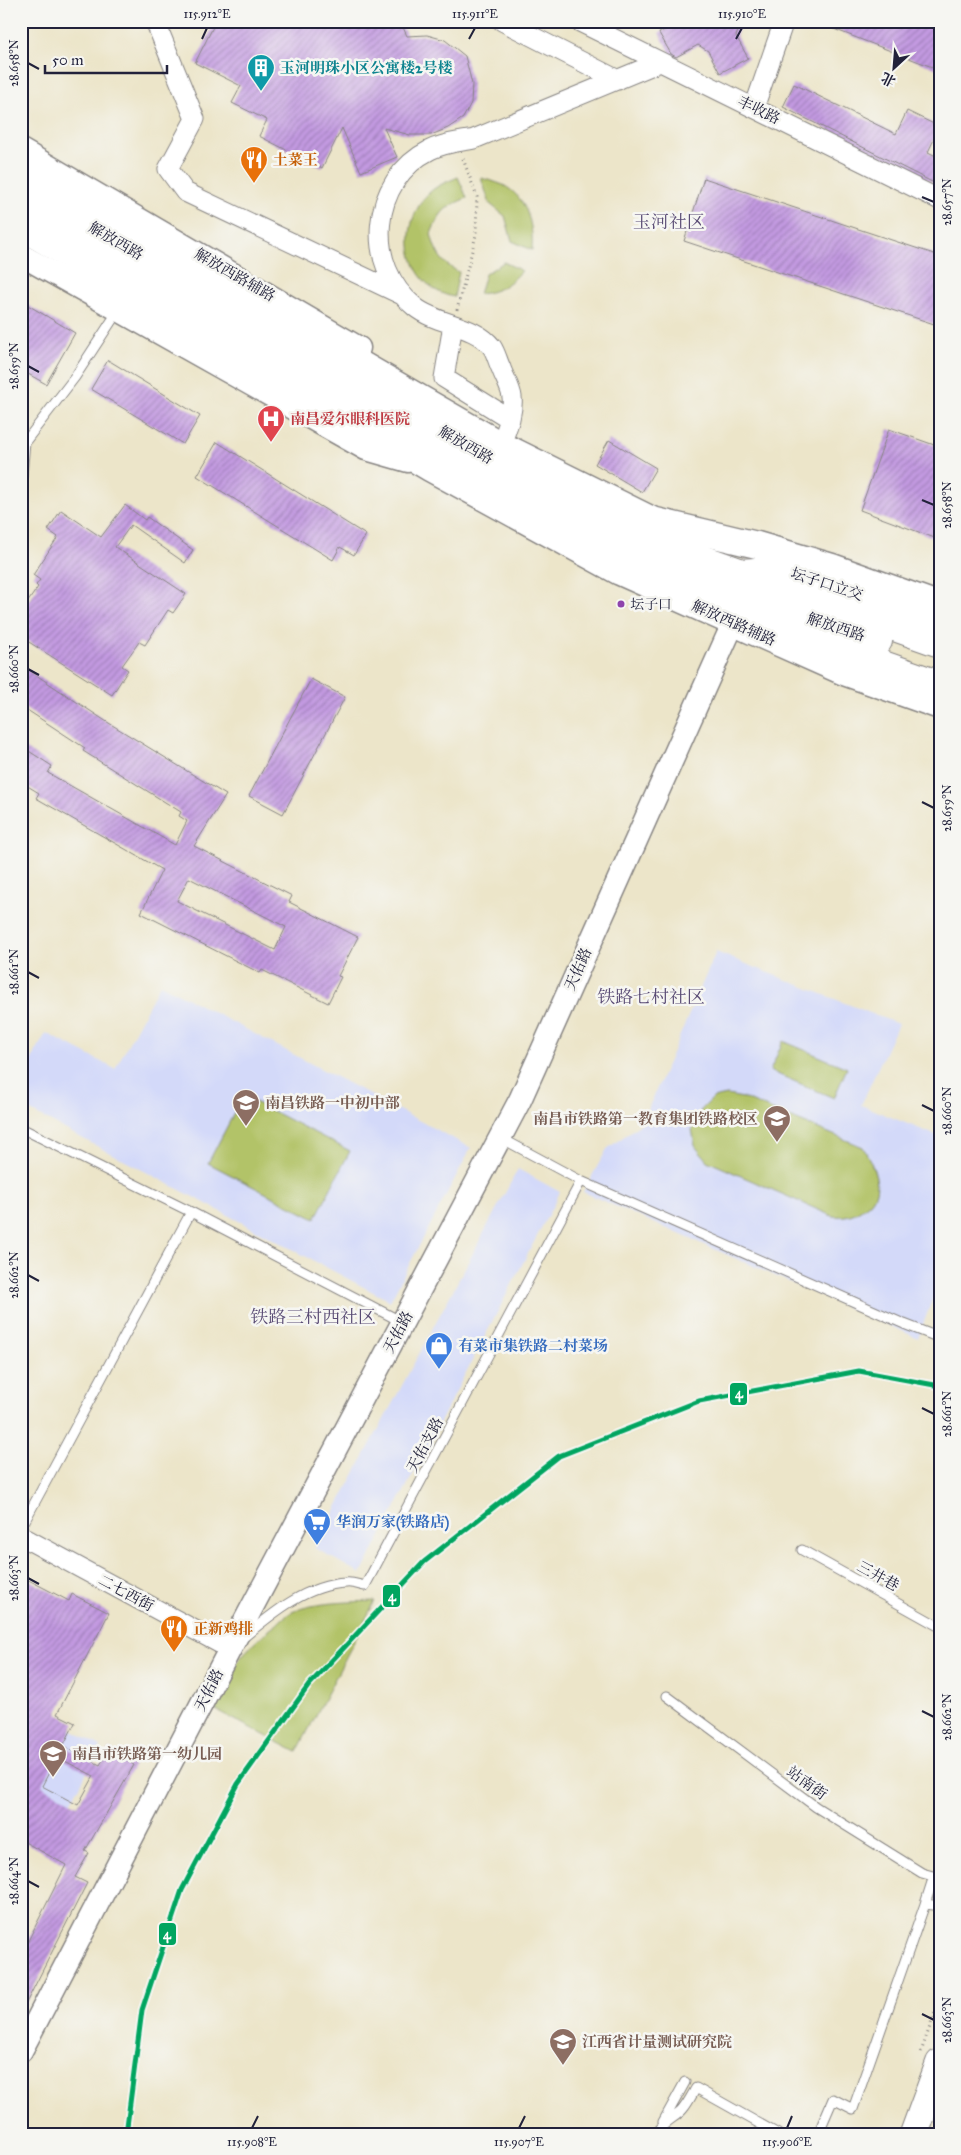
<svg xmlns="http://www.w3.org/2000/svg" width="961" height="2155" font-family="'IM FELL Great Primer','Noto Serif SC',serif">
	<defs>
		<pattern id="building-hatch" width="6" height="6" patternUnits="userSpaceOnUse" patternTransform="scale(1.25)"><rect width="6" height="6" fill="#c39ae1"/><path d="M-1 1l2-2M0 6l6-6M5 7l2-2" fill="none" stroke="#9e7db8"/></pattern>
	</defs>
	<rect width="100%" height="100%" fill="#f6f6f2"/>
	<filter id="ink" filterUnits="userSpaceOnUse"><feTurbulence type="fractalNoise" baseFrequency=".02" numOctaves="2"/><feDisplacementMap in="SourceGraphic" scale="10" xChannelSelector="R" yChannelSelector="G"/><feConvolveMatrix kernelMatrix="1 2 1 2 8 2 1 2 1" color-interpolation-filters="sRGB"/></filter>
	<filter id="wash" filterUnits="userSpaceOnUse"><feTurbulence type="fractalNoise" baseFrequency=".0096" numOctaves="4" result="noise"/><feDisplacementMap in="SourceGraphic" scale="20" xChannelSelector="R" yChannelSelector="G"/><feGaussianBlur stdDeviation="1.12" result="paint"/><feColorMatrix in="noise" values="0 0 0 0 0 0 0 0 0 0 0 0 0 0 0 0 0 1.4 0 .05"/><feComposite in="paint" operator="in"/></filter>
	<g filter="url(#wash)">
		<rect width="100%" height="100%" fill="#ece5c9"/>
		<!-- built -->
		<path fill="#d3d9f9" d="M716 952 898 1024 861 1105 940 1137V1279L918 1338 583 1192 607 1149 642 1123Z
			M160 984 471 1148 390 1301 21 1106V1079L46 1033 115 1069Z
			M518 1169 560 1192 361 1574 315 1548Z
			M21 1704 101 1746 57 1829 21 1810Z"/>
		<!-- green -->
		<path fill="#b2c367" stroke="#6a7251" d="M458 177 467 198C445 207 440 211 431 234 436 253 441 263 459 272L454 297C407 288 397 229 426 196 434 186 447 182 458 177Z
			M481 178C488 180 496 182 503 185 527 197 534 226 532 250L512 241 505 216 490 204Z
			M504 262 522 271C509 285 498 292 479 294L485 274Z
			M783 1041 847 1068 834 1098 770 1071Z
			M727 1095 743 1098 863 1147C874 1167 888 1194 862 1209 852 1216 844 1217 832 1216L707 1161 695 1146 692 1129 701 1110 713 1098Z
			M243 1096 350 1151 315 1219 208 1163Z
			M375 1601 297 1752 214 1709C220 1675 250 1644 277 1624 281 1620 286 1615 292 1612 313 1602 351 1602 375 1601Z"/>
		<g id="blocks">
			<!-- building -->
			<path fill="url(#building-hatch)" fill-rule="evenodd" d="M216 21H400L407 36 427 35 445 40 465 56 472 84 471 103 463 118 448 128 431 135H410L384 128 397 157 361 172 342 128 322 168 259 136 267 120 232 103 241 86 195 63Z
				M680 21H742L736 36 748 58 720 73 708 51 698 45 676 57 671 54 659 33Z
				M813 21H915L940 31V70Z
				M794 84 896 134 907 111 940 127 928 152 940 158V186L783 107Z
				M704 178 940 256V326L684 241Z
				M21 301 75 333 46 384 21 370Z
				M108 360 200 416 183 444 91 389Z
				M889 429 940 447V540L860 510Z
				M609 440 656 468 642 492 595 464Z
				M217 442 366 535 354 555 340 547 333 560 197 476Z
				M125 505 145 520 147 517 193 550 185 563 131 525 115 547 186 594 173 613 168 610 145 645 139 642 122 666 128 670 112 695 21 637V612L38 587 36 585 40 580 33 575 58 537 48 530 61 510 101 537Z
				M21 665 104 720 226 795 194 846 292 896 289 902 358 937 338 976 341 977 328 1003 262 970 260 973 141 913 162 870 36 798 39 793 21 782V746L52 766 48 773 175 845 187 821 179 816 181 812 83 751 85 748 21 706ZM189 878 286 927 275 950 177 901Z
				M311 679 345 697 283 814 249 796Z
				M21 1576 69 1601 72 1594 109 1613 57 1714 75 1723 63 1746 100 1765 109 1749 134 1765 85 1851 89 1853 75 1877 87 1883 21 2013V1955L66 1865 21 1840ZM57 1757 94 1776 78 1805 42 1786Z"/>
		</g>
	</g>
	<g filter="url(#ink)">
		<use href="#blocks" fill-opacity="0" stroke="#878482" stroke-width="1"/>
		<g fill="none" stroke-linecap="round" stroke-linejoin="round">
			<defs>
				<path id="service" d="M21 487 25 442 75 377 118 311
					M21 1128 191 1212 402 1322
					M501 1138 581 1181 904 1324 940 1338
					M21 1528 191 1212
					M802 1550 940 1627
					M244 1637C273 1613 306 1585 346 1583 352 1582 359 1585 365 1586L581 1181
					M667 1696 816 1807 922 1873 940 1878
					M925 1904 934 1876
					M663 2122 685 2082
					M657 2134C664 2120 675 2119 683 2109 688 2103 692 2095 696 2088L778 2134
					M818 2134 833 2099 853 2109 925 1904 940 1906"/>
				<path id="minor" d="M155 21 195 119 168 169 185 192 402 295
					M502 21 618 80
					M578 21 940 200
					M754 108 784 21
					M453 325 444 378 510 419
					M501 445C506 430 514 413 512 397 511 388 504 377 501 368 498 362 496 353 492 347 474 324 437 325 415 307 363 266 370 180 430 150 444 143 459 142 474 139L660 62
					M21 1536 230 1649"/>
				<path id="tertiary" d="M21 150 359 348
					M21 255 366 449 408 461
					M21 2051 230 1649 520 1100 740 608"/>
				<path id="secondary" d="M21 168 501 445 652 520 757 545 832 567 940 606
					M21 227 430 468 620 572 844 672 940 706"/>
				<path id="primary" d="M21 185 492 461 637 536 940 643
					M21 209 406 435 625 559 686 581 808 617 878 641
					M914 2134 940 2063"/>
				<path id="trunk" d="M740 573 787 570 940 622
					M744 597 803 637 940 685"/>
			</defs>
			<!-- service casing -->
			<use href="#service" stroke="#878482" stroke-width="11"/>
			<!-- minor casing -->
			<use href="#minor" stroke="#878482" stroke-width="21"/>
			<!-- tertiary casing -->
			<use href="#tertiary" stroke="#878482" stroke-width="25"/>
			<!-- secondary casing -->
			<use href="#secondary" stroke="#878482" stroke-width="29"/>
			<!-- primary casing -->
			<use href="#primary" stroke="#878482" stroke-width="30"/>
			<!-- trunk casing -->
			<use href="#trunk" stroke="#878482" stroke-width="30"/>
			<!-- path -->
			<path stroke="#878482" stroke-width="3" stroke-dasharray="1 4" stroke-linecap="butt" d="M457 310 476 235 477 197 462 156
				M921 2052 940 1998"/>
			<!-- service -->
			<use href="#service" stroke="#fff" stroke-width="9"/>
			<!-- minor -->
			<use href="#minor" stroke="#fff" stroke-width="19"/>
			<!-- tertiary -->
			<use href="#tertiary" stroke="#fff" stroke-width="22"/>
			<!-- secondary -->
			<use href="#secondary" stroke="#fff" stroke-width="26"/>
			<!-- primary -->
			<use href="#primary" stroke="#fff" stroke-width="28"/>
			<!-- trunk -->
			<use href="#trunk" stroke="#fff" stroke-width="28"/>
			<defs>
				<path id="metro-1" d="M126 2134 142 2010 182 1890 238 1784 309 1685 424 1562 559 1456 699 1401 859 1371 940 1386"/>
			</defs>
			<!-- metro-1 casing -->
			<use href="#metro-1" stroke="#f6f6f2" stroke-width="9"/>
			<!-- metro-1 -->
			<use href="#metro-1" stroke="#00a560" stroke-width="5"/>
		</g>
	</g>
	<!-- ticks -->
	<path fill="none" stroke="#22223b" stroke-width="2" d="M202 39 207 28M469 39 475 28M736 39 742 28M28 63 39 69M922 197 934 202M28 366 39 372M922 500 934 505M28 669 39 675M922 802 934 808M28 972 39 978M922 1105 934 1111M28 1275 39 1281M922 1408 934 1414M28 1578 39 1584M922 1711 934 1717M28 1881 39 1887M922 2014 934 2020M252 2128 258 2116M519 2128 525 2116M787 2128 792 2116"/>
	<!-- icons -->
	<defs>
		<symbol id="building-pin" viewBox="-11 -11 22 30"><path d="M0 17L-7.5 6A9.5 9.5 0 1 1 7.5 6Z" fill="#0f9aa8" stroke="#f6f6f2"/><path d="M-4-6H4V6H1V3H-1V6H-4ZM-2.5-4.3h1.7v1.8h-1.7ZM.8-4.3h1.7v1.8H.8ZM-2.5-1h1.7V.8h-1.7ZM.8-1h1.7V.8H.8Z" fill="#fff"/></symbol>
		<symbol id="restaurant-pin" viewBox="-11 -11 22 30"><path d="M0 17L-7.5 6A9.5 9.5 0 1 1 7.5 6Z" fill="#e8710a" stroke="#f6f6f2"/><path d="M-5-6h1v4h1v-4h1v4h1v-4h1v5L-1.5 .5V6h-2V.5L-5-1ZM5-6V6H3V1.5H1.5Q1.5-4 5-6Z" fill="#fff"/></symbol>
		<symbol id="hospital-pin" viewBox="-11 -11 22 30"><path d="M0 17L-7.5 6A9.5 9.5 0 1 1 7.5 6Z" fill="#e0444e" stroke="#f6f6f2"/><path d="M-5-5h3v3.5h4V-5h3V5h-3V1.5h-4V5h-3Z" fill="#fff"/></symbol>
		<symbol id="school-pin" viewBox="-11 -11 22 30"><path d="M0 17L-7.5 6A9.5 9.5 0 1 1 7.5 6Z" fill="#8d6e63" stroke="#f6f6f2"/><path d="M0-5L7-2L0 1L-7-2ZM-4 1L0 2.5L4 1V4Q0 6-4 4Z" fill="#fff"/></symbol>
		<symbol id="shop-pin" viewBox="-11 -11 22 30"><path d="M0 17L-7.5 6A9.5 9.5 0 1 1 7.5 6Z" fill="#3f7fe0" stroke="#f6f6f2"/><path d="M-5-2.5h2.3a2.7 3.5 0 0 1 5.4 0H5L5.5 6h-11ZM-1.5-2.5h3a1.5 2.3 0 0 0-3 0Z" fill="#fff"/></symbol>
		<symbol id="supermarket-pin" viewBox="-11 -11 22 30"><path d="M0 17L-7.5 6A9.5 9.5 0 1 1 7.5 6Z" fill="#3f7fe0" stroke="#f6f6f2"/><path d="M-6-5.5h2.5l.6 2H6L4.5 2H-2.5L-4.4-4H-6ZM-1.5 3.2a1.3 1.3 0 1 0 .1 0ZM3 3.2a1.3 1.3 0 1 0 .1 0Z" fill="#fff"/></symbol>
		<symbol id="university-pin" viewBox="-11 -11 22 30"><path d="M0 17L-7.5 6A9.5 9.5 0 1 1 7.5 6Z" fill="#8d6e63" stroke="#f6f6f2"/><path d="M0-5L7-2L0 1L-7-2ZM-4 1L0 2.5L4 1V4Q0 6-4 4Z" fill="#fff"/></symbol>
	</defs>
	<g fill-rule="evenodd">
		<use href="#building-pin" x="245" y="52" width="32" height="43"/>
		<use href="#restaurant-pin" x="238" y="144" width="32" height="43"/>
		<use href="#hospital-pin" x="255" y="403" width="32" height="43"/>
		<use href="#school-pin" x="230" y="1087" width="32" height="43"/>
		<use href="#school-pin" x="761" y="1103" width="32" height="43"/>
		<use href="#shop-pin" x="423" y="1330" width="32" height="43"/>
		<use href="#supermarket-pin" x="301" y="1506" width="32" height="43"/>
		<use href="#restaurant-pin" x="158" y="1613" width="32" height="43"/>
		<use href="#school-pin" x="37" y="1738" width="32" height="43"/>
		<use href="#university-pin" x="547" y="2026" width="32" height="43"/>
	</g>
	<!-- markers -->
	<circle fill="#8e44ad" stroke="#f6f6f2" stroke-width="2" cx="621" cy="604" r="4.5"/>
	<g text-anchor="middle" stroke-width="5" stroke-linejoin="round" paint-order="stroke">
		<!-- bus labels -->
		<g font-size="14" fill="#22223b" stroke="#f6f6f2" text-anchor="start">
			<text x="630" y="609">坛子口</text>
		</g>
		<!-- culture labels -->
		<g font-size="15" font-weight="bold" fill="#0d838f" stroke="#f6f6f2" text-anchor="start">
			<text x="280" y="73">玉河明珠小区公寓楼2号楼</text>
		</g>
		<!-- street labels -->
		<g font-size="15" fill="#22223b" stroke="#f6f6f2">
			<text transform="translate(759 110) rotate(26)" y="5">丰收路</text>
			<text transform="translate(116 241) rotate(30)" y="5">解放西路</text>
			<text transform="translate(235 275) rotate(30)" y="5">解放西路辅路</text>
			<text transform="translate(466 445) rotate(30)" y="5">解放西路</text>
			<text transform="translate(827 584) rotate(18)" y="5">坛子口立交</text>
			<text transform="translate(734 623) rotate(24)" y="5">解放西路辅路</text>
			<text transform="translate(836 627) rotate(18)" y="5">解放西路</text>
			<text transform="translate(578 969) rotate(-66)" y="5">天佑路</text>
			<text transform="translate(398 1332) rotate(-62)" y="5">天佑路</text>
			<text transform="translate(425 1445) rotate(-62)" y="5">天佑支路</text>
			<text transform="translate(878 1576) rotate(29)" y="5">三井巷</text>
			<text transform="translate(126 1593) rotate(28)" y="5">二七西街</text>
			<text transform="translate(209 1690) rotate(-63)" y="5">天佑路</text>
			<text transform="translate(807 1783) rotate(36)" y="5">站南街</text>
		</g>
		<!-- food labels -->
		<g font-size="15" font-weight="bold" fill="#c56008" stroke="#f6f6f2" text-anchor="start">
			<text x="273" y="165">土菜王</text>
			<text x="193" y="1634">正新鸡排</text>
		</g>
		<!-- health labels -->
		<g font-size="15" font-weight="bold" fill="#be3a42" stroke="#f6f6f2" text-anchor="start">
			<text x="290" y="424">南昌爱尔眼科医院</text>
		</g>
		<!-- education labels -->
		<g font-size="15" font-weight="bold" fill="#785e54" stroke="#f6f6f2" text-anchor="start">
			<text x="265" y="1108">南昌铁路一中初中部</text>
			<text x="758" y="1124" text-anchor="end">南昌市铁路第一教育集团铁路校区</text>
			<text x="72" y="1759">南昌市铁路第一幼儿园</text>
			<text x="582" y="2047">江西省计量测试研究院</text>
		</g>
		<!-- shop labels -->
		<g font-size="15" font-weight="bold" fill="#366cbe" stroke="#f6f6f2" text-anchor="start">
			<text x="458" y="1351">有菜市集铁路二村菜场</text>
			<text x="336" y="1527">华润万家(铁路店)</text>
		</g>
		<!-- quarter labels -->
		<g font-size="18" fill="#5a4c75" stroke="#f6f6f2">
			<text x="669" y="228">玉河社区</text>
			<text x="651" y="1003">铁路七村社区</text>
			<text x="313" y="1323">铁路三村西社区</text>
		</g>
	</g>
	<g stroke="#f6f6f2" stroke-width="2">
		<rect x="729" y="1382" width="19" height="24" rx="5" fill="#00a560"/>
		<rect x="382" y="1584" width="19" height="24" rx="5" fill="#00a560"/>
		<rect x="158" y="1922" width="19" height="24" rx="5" fill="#00a560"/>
	</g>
	<g font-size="14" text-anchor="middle" font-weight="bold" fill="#fff">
		<text x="739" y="1398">4</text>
		<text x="392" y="1601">4</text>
		<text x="167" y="1939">4</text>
	</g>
	<!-- margin -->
	<rect width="961" height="2155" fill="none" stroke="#f6f6f2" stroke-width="55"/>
	<!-- north arrow -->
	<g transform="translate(894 68) rotate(206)" stroke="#f6f6f2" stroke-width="4" paint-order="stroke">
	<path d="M0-4L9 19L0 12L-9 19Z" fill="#22223b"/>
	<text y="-8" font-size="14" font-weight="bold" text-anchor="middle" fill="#22223b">北</text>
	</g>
	<!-- scale -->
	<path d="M45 65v8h122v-8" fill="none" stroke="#22223b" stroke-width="2.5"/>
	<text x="52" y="65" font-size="15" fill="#22223b" stroke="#f6f6f2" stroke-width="4" paint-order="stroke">50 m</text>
	<rect x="28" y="28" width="906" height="2100" fill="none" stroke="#22223b" stroke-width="2"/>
	<g font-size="12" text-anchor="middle" fill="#22223b">
		<text x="207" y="18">115.912°E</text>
		<text x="475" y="18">115.911°E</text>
		<text x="742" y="18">115.910°E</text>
		<text transform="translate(14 63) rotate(-90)" y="4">28.658°N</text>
		<text transform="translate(947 202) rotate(-90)" y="4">28.657°N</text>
		<text transform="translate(14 366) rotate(-90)" y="4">28.659°N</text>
		<text transform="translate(947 505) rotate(-90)" y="4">28.658°N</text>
		<text transform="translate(14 669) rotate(-90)" y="4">28.660°N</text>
		<text transform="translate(947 808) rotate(-90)" y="4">28.659°N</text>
		<text transform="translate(14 972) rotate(-90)" y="4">28.661°N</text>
		<text transform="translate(947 1111) rotate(-90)" y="4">28.660°N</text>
		<text transform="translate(14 1275) rotate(-90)" y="4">28.662°N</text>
		<text transform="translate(947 1414) rotate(-90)" y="4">28.661°N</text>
		<text transform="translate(14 1578) rotate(-90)" y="4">28.663°N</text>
		<text transform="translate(947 1717) rotate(-90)" y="4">28.662°N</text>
		<text transform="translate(14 1881) rotate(-90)" y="4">28.664°N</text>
		<text transform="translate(947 2020) rotate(-90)" y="4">28.663°N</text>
		<text x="252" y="2146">115.908°E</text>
		<text x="519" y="2146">115.907°E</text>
		<text x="787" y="2146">115.906°E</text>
	</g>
</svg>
